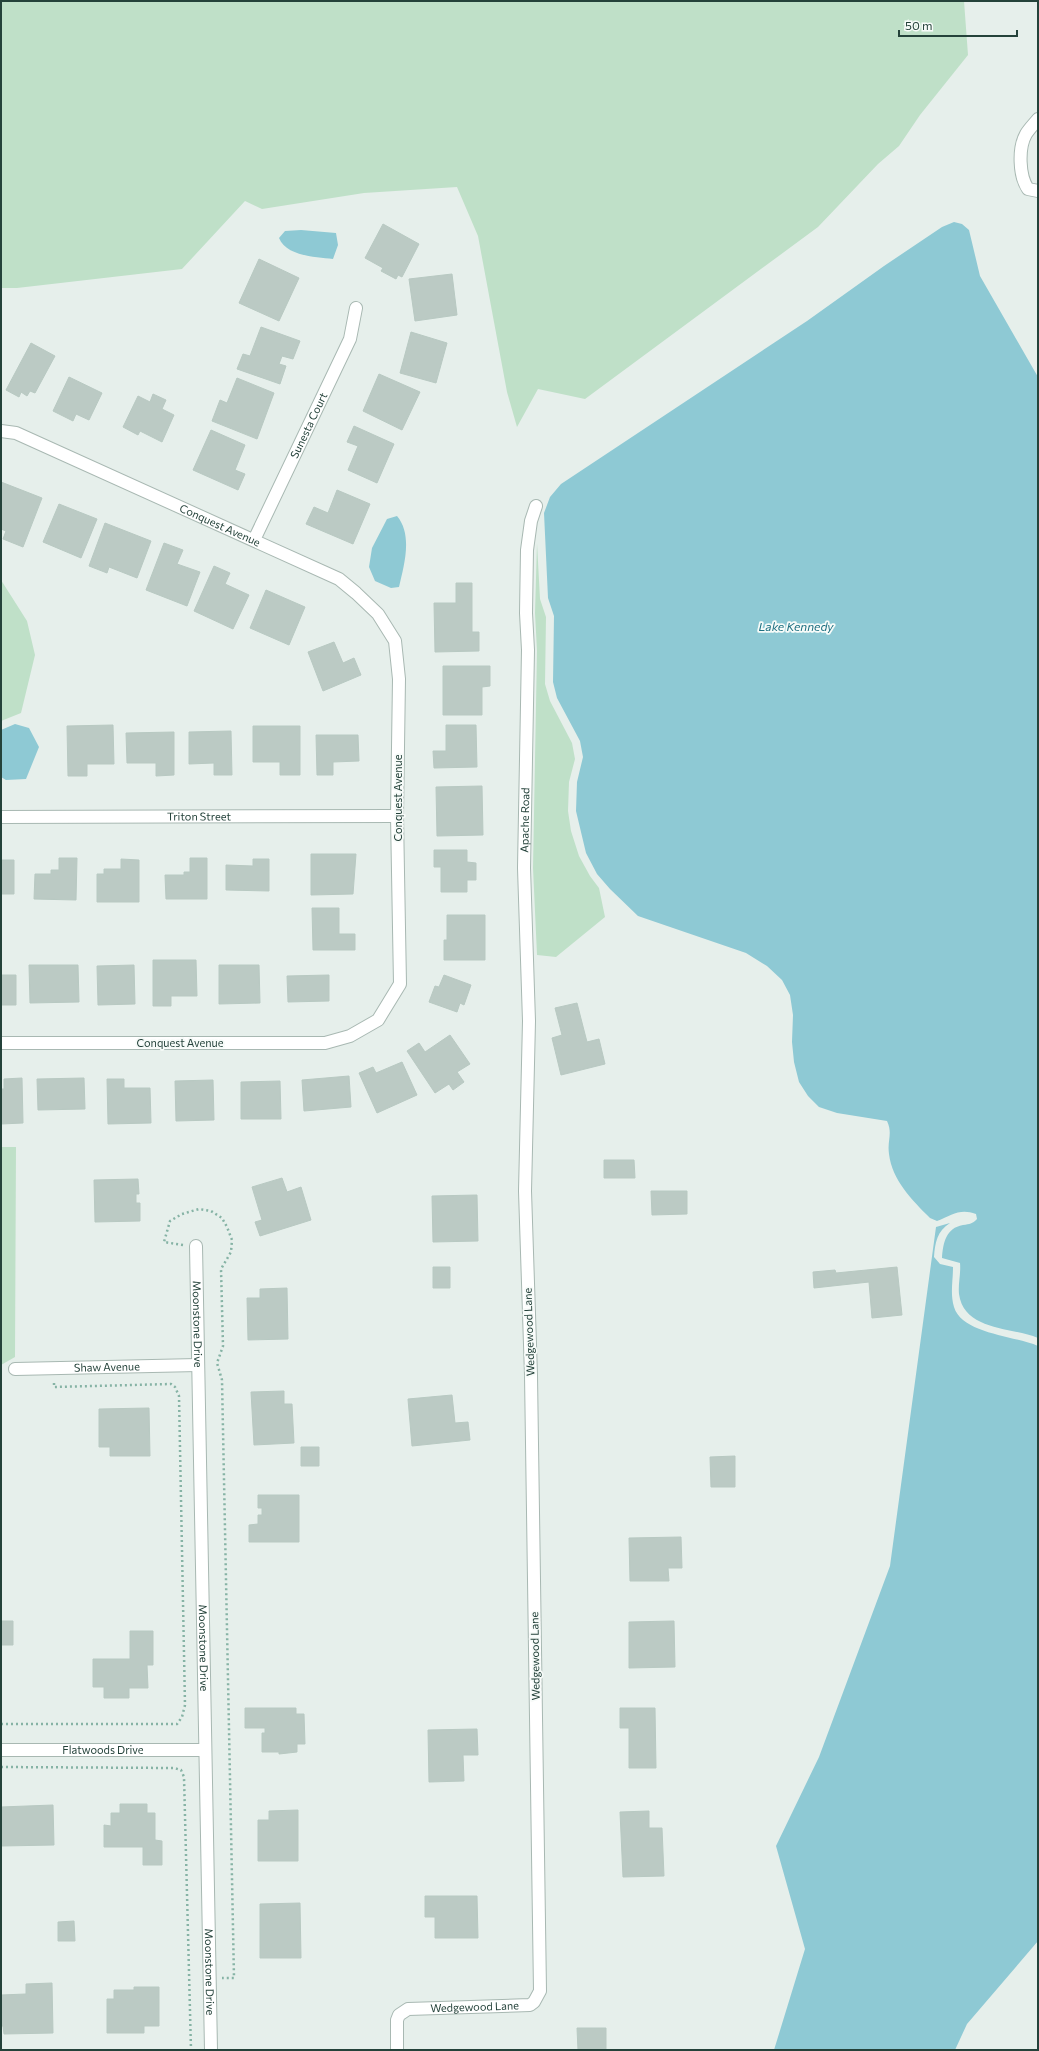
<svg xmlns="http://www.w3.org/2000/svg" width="1039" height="2051" font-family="Commissioner,sans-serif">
	<rect width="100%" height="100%" fill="#e6efeb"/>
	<!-- green -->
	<path fill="#bfe0c8" d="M1 1H964L968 55 920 115 899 146 878 164 818 227 585 399 538 389 517 427 507 392 478 236 457 187 364 193 262 209 245 201 182 269 17 288H1Z
		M537 543 540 599 546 617 545 684 550 701 572 743 575 759 569 782 568 811 571 831 579 856 590 876 599 888 605 917 556 957 537 955 533 868 537 651 535 613Z
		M1 580 27 621 35 655 21 713 1 721Z
		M1 1147H16L15 1357 1 1365Z"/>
	<!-- water -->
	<path fill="#8ec9d4" d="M954 222 962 224 969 230 980 276 1038 377V1338C1012 1327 964 1331 959 1294 958 1284 961 1273 960 1263L942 1258C943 1243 946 1228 963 1225 970 1224 972 1224 977 1219L976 1214C960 1208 952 1215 937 1221L930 1218C912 1200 892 1180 889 1154 887 1140 893 1134 887 1121L837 1113 819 1107 808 1096 799 1082 794 1062 792 1042 793 1015 790 995 782 980 767 966 746 953 638 916 610 889 597 874 586 853 576 811 577 782 583 757 580 741 557 698 553 682 554 616 548 598 544 513 550 497 561 484 807 321 884 266 942 227Z
		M301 230 336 233 338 245 333 259C315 257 286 256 279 238L285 231Z
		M397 516C413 535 404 565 399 587L391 588 375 581 369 567 372 548 387 519Z
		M15 724 29 728 39 747 26 779 6 780 1 777V730Z
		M950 1223C937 1231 935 1243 934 1257L940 1264 953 1267C953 1281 950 1294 954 1307 962 1334 1016 1336 1038 1346V1941L967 2024 955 2050H774L805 1949 776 1846 819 1757 890 1566 936 1227Z"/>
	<!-- building -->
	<path fill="#bbcac4" stroke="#b8c9c2" d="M383 224 419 244 402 277 398 275 396 279 381 271 383 268 365 258Z
		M259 259 299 278 279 321 239 303Z
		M452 274 457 315 415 321 409 279Z
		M261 327 300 341 293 359 282 356 279 364 286 366 280 384 237 369 243 354 250 356Z
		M411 332 447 343 436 383 400 373Z
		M31 343 55 356 35 393 30 391 27 396 21 392 19 397 6 390Z
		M379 374 420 392 402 430 363 411Z
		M69 377 102 393 89 420 76 414 73 421 53 411Z
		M237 378 274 393 257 439 212 421 220 400 227 403Z
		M153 394 166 400 162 409 174 415 162 442 140 431 138 435 123 427 138 396 150 402Z
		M354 426 394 444 377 483 348 470 358 446 347 442Z
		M211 430 245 445 235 470 245 474 238 490 193 470Z
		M1 482 42 498 23 547 3 539 6 531 1 529Z
		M337 490 370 504 353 544 306 524 314 507 328 513Z
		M59 504 97 519 81 558 43 542Z
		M105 523 151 541 137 578 109 567 107 573 89 566Z
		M164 543 183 550 177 564 200 572 187 606 146 590Z
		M214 566 230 573 225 584 249 595 233 629 194 611Z
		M456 583H472V632H479V651L435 652 434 603H456Z
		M266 590 305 607 289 645 250 628Z
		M334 642 343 663 354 658 361 675 323 691 308 652Z
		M443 666H490V686L482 687V715H443Z
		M113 725 114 764H87V776H68L67 726Z
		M446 725H476L477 767 434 768 433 751H446Z
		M253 726H300V775H280V762H253Z
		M231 731 232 775H214V763L189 764V732Z
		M174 732V775L156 776V763H127L126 733Z
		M316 735H358L359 761 333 762V775H317Z
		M482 786 483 835 437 836 436 787Z
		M434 850H467V862L476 863V880H467V892H441V867H434Z
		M311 854H356L353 894 311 895Z
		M59 858H77L76 900 34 899 35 874H51V870H59Z
		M190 858H207V899H166L165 875H184V872H190Z
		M121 859 139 860V902H97V874H104V869H121Z
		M253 859H269V891L226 890V865L253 866Z
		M1 860H14V894H1Z
		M312 908H339V934H355V950H313Z
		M447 915H485V960H444V940H447Z
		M153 960H196L197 996H171V1006H153Z
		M29 965H78L79 1002 30 1003Z
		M134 965 135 1004 98 1005 97 966Z
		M219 965H259L260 1003 219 1004Z
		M1 975H16V1005H1Z
		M329 975V1001L288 1002 287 976Z
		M444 975 471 985 464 1005 460 1003 457 1012 429 1002 435 986 439 987Z
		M577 1003 587 1042 599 1039 605 1064 561 1075 552 1038 562 1035 555 1008Z
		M450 1035 470 1064 457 1072 464 1082 453 1090 449 1084 435 1093 407 1051 419 1043 425 1052Z
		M402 1062 417 1095 377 1113 359 1073 373 1067 376 1073Z
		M349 1076 351 1107 304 1111 302 1080Z
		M22 1078 23 1123 1 1124V1089H4V1079Z
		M84 1078 85 1109 38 1110 37 1079Z
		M107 1079H124V1088H150L151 1123 108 1124Z
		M213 1080 214 1120 176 1121 175 1081Z
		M280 1081 281 1119H241V1082Z
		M604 1160H634L635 1178H604Z
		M282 1178 287 1192 301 1187 311 1220 260 1236 255 1222 262 1220 252 1187Z
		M138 1179 139 1194H136V1203H140V1221L95 1222 94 1180Z
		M651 1191H687V1214L652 1215Z
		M477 1195 478 1241 433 1242 432 1196Z
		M433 1267H450V1288H433Z
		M897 1267 902 1315 872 1318 869 1282 814 1288 813 1272 835 1270 836 1273Z
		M287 1288 288 1339 248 1340 247 1298H260V1289Z
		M284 1391V1404H292L294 1443 254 1445 251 1392Z
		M452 1395 455 1423 468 1422 470 1440 412 1446 408 1399Z
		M149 1408 150 1456H110V1447H99V1409Z
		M301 1447H319V1466H301Z
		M735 1456V1487H711L710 1457Z
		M258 1495H299V1542H249V1525L258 1524V1515H262V1508H258Z
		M681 1537 682 1568H668L669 1581H630L629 1538Z
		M1 1621H13V1645H1Z
		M674 1621 675 1667 629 1668V1622Z
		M130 1631H153V1665H147L148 1688H129V1698H104V1687H93V1659H130Z
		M245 1708H296V1714H304L305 1744H297V1752L279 1754V1752H262V1733H265V1728H245Z
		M620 1708H655L656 1768H629V1728H620Z
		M477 1729 478 1755H463L464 1781 429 1782 428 1730Z
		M120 1804H147V1813H155V1840L162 1841V1865H143V1847H104V1825L111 1826V1813H120Z
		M53 1805 54 1845 1 1846V1807Z
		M298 1810V1861H258V1820H269V1811Z
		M649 1811V1828H662L664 1876 623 1877 620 1812Z
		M425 1896H477L478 1938H435V1917H425Z
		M300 1903 301 1958H260V1904Z
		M74 1921 75 1941H58V1922Z
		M52 1983 53 2033 4 2034 3 2026H1V1995L26 1994V1984Z
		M134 1987H159V2026H144V2033H107V1999H114V1990H134Z
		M577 2028H606V2050H578Z"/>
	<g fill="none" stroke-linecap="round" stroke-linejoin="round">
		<defs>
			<g id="street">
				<path d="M1038 119C1034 124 1029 129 1026 134 1018 148 1019 176 1028 189L1038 191"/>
				<path id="s1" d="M1 431 16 433 339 579 356 593 378 614 395 641 399 679 397 816 400 984 378 1020 350 1036 325 1043H1"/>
				<path id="s2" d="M254 540 350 339 356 308"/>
				<path id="s3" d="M1 817 397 816"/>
				<path id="s4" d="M196 1246 211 2050"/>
				<path id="s5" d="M15 1369 198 1365"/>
				<path id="s6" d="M1 1750H205"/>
				<path id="s7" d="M397 2050V2020L399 2015 408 2009 530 2005 534 2002 540 1991 531 1375 525 1191 529 1021 524 868 528 650 526 613 527 550 531 521 536 506"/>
			</g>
		</defs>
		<!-- street casing -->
		<use href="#street" stroke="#a8b8b2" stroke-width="14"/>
		<!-- path -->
		<path stroke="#86b3a5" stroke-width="2.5" stroke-dasharray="2 3" stroke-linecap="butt" d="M183 1245 164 1242 170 1221 182 1214 199 1209 211 1211 222 1218 227 1227 232 1240 231 1252 221 1269 223 1346 217 1363 222 1380 234 1978H222
			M1 1724H177L182 1717 185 1705 179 1396 175 1387 171 1384 54 1387V1381
			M1 1767 174 1768 181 1770 184 1777 191 2050"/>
		<!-- street -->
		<use href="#street" stroke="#fff" stroke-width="12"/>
	</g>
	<g text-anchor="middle" stroke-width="3.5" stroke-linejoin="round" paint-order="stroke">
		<!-- street labels -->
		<g font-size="11" fill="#24423a" stroke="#f7fbf9">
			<text dy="4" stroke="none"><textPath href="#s2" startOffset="127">Sunesta Court</textPath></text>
			<text dy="4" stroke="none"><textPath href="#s1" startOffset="239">Conquest Avenue</textPath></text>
			<text transform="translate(398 798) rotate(-90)" y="4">Conquest Avenue</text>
			<text dy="4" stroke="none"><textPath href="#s3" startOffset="198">Triton Street</textPath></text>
			<text dy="4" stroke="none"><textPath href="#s7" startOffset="1357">Apache Road</textPath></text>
			<text x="180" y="1047">Conquest Avenue</text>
			<text dy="4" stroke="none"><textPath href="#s4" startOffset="78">Moonstone Drive</textPath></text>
			<text transform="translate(529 1332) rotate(-92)" y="4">Wedgewood Lane</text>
			<text dy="4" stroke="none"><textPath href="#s5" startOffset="92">Shaw Avenue</textPath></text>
			<text dy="4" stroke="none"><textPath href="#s4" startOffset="402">Moonstone Drive</textPath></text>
			<text transform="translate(535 1656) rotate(-91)" y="4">Wedgewood Lane</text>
			<text dy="4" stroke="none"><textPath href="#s6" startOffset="102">Flatwoods Drive</textPath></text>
			<text dy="4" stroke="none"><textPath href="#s4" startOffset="726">Moonstone Drive</textPath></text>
			<text dy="4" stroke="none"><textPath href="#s7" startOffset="113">Wedgewood Lane</textPath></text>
		</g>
		<!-- water labels -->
		<g font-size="12" font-style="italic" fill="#1c6f80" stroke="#f7fbf9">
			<text x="796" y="631">Lake Kennedy</text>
		</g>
	</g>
	<!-- border -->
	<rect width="1039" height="2051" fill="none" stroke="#24423a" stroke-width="4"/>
	<!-- scale -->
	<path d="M899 30v6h118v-6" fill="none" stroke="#24423a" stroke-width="2"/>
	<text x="905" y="30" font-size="12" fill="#24423a" stroke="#f7fbf9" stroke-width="3" paint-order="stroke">50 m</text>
</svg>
